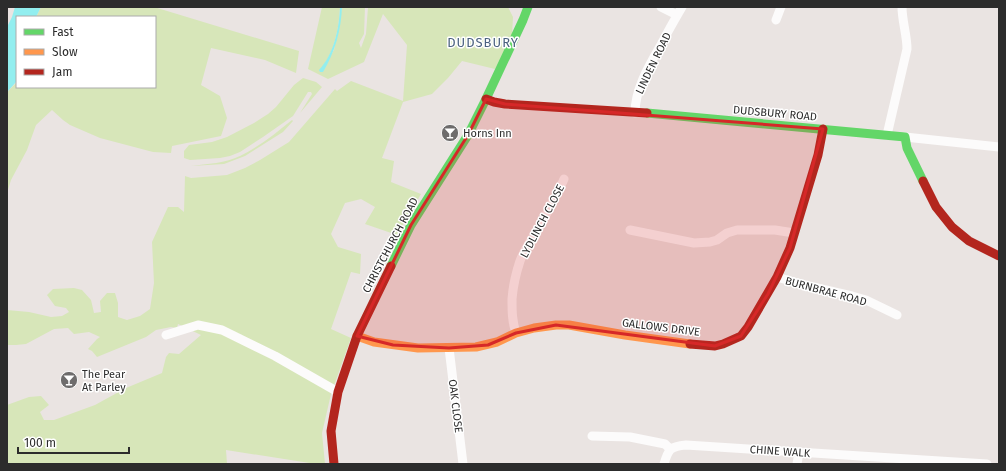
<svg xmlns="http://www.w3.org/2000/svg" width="1006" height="471" font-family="'Fira Sans',sans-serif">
	<rect width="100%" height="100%" fill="#eae4e2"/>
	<!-- green -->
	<path fill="#d7e6b9" d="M41 7H154L299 51 296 73 265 60 211 48 201 85 220 96 227 118 221 136 172 146 171 153 153 152 100 138 70 125 63 120 52 110 36 125 27 150 11 180 7 193V96L8 91 17 82V80V87H155V17H36Z
		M322 7H340C339 29 334 54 320 70V72L334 50 342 7H365L364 34 359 43 361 48 366 34 368 7H508L513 17 512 35 495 69 462 61 448 78 432 94 403 102 382 158 394 161 391 182 421 194 397 235 365 224 375 207 361 199 345 203 331 234 338 247 361 254 360 274 351 272 331 329 351 338 331 394 322 433 325 464H316L226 450 227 464H7V405L29 397 41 396 49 405 40 412 44 420H54L95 405 126 388 162 373 166 357 169 353 179 354 201 335 178 324 177 328 171 327 156 330 146 337 97 357 92 351 88 349 97 339 100 337 89 332 74 334 68 328 54 329 26 344 16 345H7V310L29 312 51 317 62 316 69 312 66 308 55 306 47 295 53 289 74 288 82 290 91 300 94 313 101 312 100 301 107 293H115L118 303V317L127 320 140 316 150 309 154 283 152 242 168 207H178L184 212 185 176 191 178 227 175 245 168 260 160 289 142 335 89 337 91 351 81 403 101 407 45 383 14 364 62 328 79 308 69Z
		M303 78 316 82 322 87 300 113 312 94 311 92H308L293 116 263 137 240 152 230 156 220 158 190 160 184 158V151L189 145 212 142 227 137 254 123 268 114 276 107 294 85Z
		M292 120 293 121 283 132 245 156 224 164 191 166C207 164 226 163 240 156 259 147 276 133 292 120Z"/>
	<!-- water -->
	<path fill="#92eeef" d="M15 7H41L36 17H17V81L8 91 7 96V27L12 17Z
		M340 7H342C341 31 335 52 323 72H320L319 70C334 54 339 29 340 7Z"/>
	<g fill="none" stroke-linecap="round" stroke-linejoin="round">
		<!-- street -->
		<path stroke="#fcfbfb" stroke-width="9" d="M661 7 677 15
			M776 20 781 7
			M635 113C635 88 650 64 662 43 668 31 675 19 682 7
			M887 135 907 49C907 35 902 21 902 7
			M905 137 999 147
			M630 230 694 243 710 242 717 240 727 233 737 230H775L794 233
			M777 277 804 285 852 296 866 300 897 315
			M516 333C512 321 512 311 512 299 513 286 516 273 520 261 525 248 533 237 540 226 548 211 557 195 564 179
			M166 335 198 325 222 330 275 356 338 392
			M449 348 463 464
			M592 436 630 437 665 444 670 449
			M664 464C668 450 670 446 686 445L987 464
			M797 464 799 452"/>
		<!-- fast -->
		<path stroke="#63d668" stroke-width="9" d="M647 113 905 137 907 148 923 181
			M391 266 411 225 468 135 486 99 523 20 528 7"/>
		<!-- slow -->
		<path stroke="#ff974d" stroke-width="9" d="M357 336 374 342 418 348 476 347 497 342 516 333 534 328 556 325H569L625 335 690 344"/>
		<!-- jam -->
		<path stroke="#b3261e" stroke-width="9" d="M486 99 494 102 505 104 647 113
			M923 181 936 207 952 227 969 241 999 256
			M690 344 715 346 723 344 741 336 748 327 777 277 790 248 818 155 823 129
			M334 464 331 431 338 392 357 336 391 266"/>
	</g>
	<!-- marked area -->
	<path fill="#d62828" fill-opacity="0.2" stroke="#d62828" stroke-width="3" stroke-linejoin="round" d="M486 99 505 104 823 129 790 248 768 294 741 336 715 346 556 325 516 333 488 345 449 348 393 345 357 336 411 225 468 135Z"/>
	<!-- icons -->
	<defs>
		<symbol id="bar-disc" viewBox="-11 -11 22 22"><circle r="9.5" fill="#6e6c6c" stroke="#fff"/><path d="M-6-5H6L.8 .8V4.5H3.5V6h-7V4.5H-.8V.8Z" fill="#fff"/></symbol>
	</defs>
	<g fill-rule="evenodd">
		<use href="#bar-disc" x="440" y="123" width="20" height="20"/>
		<use href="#bar-disc" x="59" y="370" width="20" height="20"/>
	</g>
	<g text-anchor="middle" stroke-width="3" stroke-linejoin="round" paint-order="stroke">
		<!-- street labels -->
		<g font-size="11" fill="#2c2c2c" stroke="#fff">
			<text transform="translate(653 63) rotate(-64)" y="4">LINDEN ROAD</text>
			<text transform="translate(775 113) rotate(5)" y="4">DUDSBURY ROAD</text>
			<text transform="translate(542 221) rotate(-62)" y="4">LYDLINCH CLOSE</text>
			<text transform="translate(390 245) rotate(-62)" y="4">CHRISTCHURCH ROAD</text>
			<text transform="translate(826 291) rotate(15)" y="4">BURNBRAE ROAD</text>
			<text transform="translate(661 327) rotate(7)" y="4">GALLOWS DRIVE</text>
			<text transform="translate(456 406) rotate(83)" y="4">OAK CLOSE</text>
			<text transform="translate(780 451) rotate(4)" y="4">CHINE WALK</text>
		</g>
		<!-- poi labels -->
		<g font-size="11" fill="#2c2c2c" stroke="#fff" text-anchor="start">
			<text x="463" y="137">Horns Inn</text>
			<text x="82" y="378">The Pear<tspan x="82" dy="13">At Parley</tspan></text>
		</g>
		<!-- quarter labels -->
		<g font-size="13" letter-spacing="1" fill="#4a617f" stroke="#fff">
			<text x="483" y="47">DUDSBURY</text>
		</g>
	</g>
	<!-- border -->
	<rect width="1006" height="471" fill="none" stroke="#2c2c2c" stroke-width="16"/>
	<!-- legend -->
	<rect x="16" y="16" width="140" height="72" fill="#ffffff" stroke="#ababab"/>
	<rect x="24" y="29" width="20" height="6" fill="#63d668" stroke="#ababab"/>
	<text x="52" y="36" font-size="12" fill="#2c2c2c">Fast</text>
	<rect x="24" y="49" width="20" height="6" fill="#ff974d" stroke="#ababab"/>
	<text x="52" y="56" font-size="12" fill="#2c2c2c">Slow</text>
	<rect x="24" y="69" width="20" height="6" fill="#b3261e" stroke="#ababab"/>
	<text x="52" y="76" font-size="12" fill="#2c2c2c">Jam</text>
	<!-- scale -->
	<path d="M18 447v6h111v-6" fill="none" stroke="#2c2c2c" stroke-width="2"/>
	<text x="24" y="447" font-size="12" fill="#2c2c2c" stroke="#ffffff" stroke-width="3" paint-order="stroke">100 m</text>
</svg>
